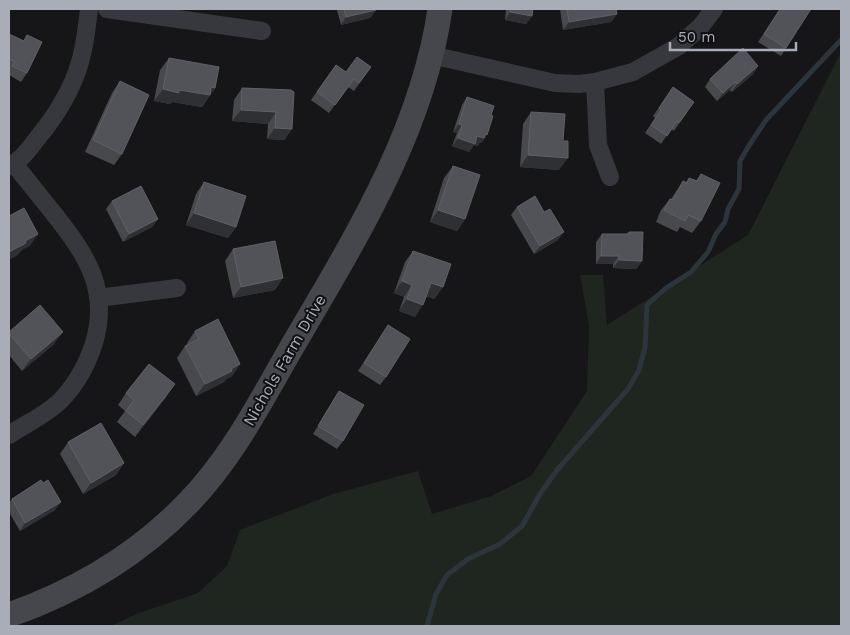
<svg xmlns="http://www.w3.org/2000/svg" width="850" height="635" font-family="'Work Sans',sans-serif">
	<rect width="100%" height="100%" fill="#161618"/>
	<!-- green -->
	<path fill="#1e261f" d="M841 52V626H111L139 613 198 593 227 566 240 530 333 494 418 471 432 514 491 496 531 476 587 391 589 325 580 275H603L607 325 748 235Z"/>
	<g fill="none" stroke-linecap="round" stroke-linejoin="round">
		<!-- stream -->
		<path stroke="#2c353c" stroke-width="5" d="M427 626 436 594 447 575 468 559 500 544 522 526 540 494 557 470 628 389 639 370 645 348 647 305 666 288 691 272 708 252 716 234 725 222 728 209 739 189 740 161 750 144 766 120 841 40"/>
		<!-- street -->
		<path stroke="#37383d" stroke-width="18" d="M107 9 262 31
			M431 55 555 83 579 84 595 82 633 72 679 46 701 26 714 9
			M595 82 598 145 610 177
			M9 166C21 161 28 150 36 140 55 117 72 91 80 62 85 45 87 27 89 9
			M98 298 177 288
			M9 435C25 424 46 415 60 401 76 385 87 365 94 343 110 289 86 255 55 215 41 198 28 181 14 164"/>
		<!-- secondary -->
		<path stroke="#45474d" stroke-width="25" d="M9 615C77 591 138 555 188 503 231 459 259 404 289 352 352 244 422 134 440 9"/>
	</g>
	<!-- wall -->
	<path fill="#47494d" d="M338 9H376V10L370 18 341 25 337 10Z
		M506 9H533L532 16 526 24 505 20Z
		M560 9H616L617 14 611 22 563 30Z
		M780 9 786 48 781 56 758 42Z
		M9 34 23 41 27 35V73L21 82 9 75Z
		M169 58 215 88 202 107 172 102 170 104 154 101 160 70Z
		M336 65 346 72 371 67 354 91 348 87 329 113 311 100Z
		M758 66 753 74 732 92 730 90 717 101 705 87 710 79Z
		M120 81 122 154 114 165 85 152 112 93Z
		M673 87 694 102 674 131 671 129 661 144 645 133 655 118 653 116Z
		M242 88 291 90 292 129 284 140 267 139 268 124 232 121 234 100Z
		M467 97 482 143 480 142 478 146 474 145 469 152 452 146 457 133 453 132 462 105Z
		M531 112 559 170 520 167 523 124Z
		M453 166 465 219 457 231 430 222 444 178Z
		M701 174V221L692 233 680 227 677 232 656 222 661 210 670 199H671L683 181 686 182 689 178 696 181Z
		M204 182 236 227 228 238 186 225 196 194Z
		M112 201 158 219 152 227 123 242 106 209Z
		M517 207 558 240 534 254 511 215Z
		M629 232 642 261 636 269 613 268V264H596V242L602 234H627Z
		M233 249 275 290 233 298 225 261Z
		M413 251 443 287 434 299 427 296 415 317 399 311 404 297 394 293 405 262Z
		M388 325 386 377 380 385 358 371Z
		M195 331 240 364 232 376 226 379 224 382 196 396 177 358 185 346 188 345 187 343Z
		M9 332 54 344 22 371 9 355Z
		M339 391 343 441 337 449 313 434Z
		M126 393 167 396 135 437 117 422 125 411 118 405Z
		M68 442 124 463 116 475 83 494 60 454Z
		M12 499 55 510 20 531 9 512V503Z"/>
	<!-- shaded-wall -->
	<path fill="#2f3033" d="M376 10 370 18 341 25 346 17Z
		M510 12 532 16 526 24 505 20Z
		M617 14 611 22 563 30 569 22Z
		M758 66 753 74 732 92 737 84Z
		M735 82 730 90 717 101 723 93Z
		M211 87 215 88 202 107 172 102 170 104 154 101 163 89Z
		M241 110 276 112 268 124 232 121Z
		M459 124 462 125 457 133 453 132Z
		M275 128 292 129 284 140 267 139Z
		M485 134 487 135 482 143 480 142 478 146 474 145 469 152 452 146 458 138 477 136Z
		M528 155 568 158 559 170 520 167Z
		M438 210 465 219 457 231 430 222Z
		M194 213 236 227 228 238 186 225Z
		M158 219 152 227 123 242 129 234Z
		M564 232 558 240 534 254 540 246Z
		M38 234 30 246 22 250 18 255 9 260V252L25 241Z
		M601 256H619L613 264H596Z
		M619 260 642 261 636 269 613 268Z
		M283 278 275 290 233 298 241 287Z
		M402 281 412 285 404 297 394 293Z
		M431 283 443 287 434 299 423 295Z
		M407 299 423 305 415 317 399 311Z
		M63 332 54 344 22 371 31 359Z
		M240 364 232 376 226 379 224 382 196 396 205 384Z
		M175 384 167 396 135 437 143 425Z
		M124 463 116 475 83 494 91 483Z
		M61 502 55 510 20 531 25 523Z"/>
	<!-- building -->
	<path fill="#525359" stroke="#5f6168" d="M344 9H376V10L346 17Z
		M511 9H533L532 16 510 12Z
		M567 9H616L617 14 569 22Z
		M780 9H811L786 48 764 34Z
		M9 34 24 41 27 35 42 42 27 73 12 66 15 62 9 59Z
		M743 48 758 66 737 84 735 82 723 93 710 79Z
		M357 57 371 67 359 83 354 79 335 105 317 92 336 65 346 72Z
		M169 58 219 67 215 88 211 87 210 95 179 90V93L163 89Z
		M120 81 149 95 122 154 93 140Z
		M673 87 694 102 679 123 677 121 667 136 651 125 661 110 659 108Z
		M242 88 291 90 294 92 292 129 275 128 276 112 241 110Z
		M467 97 494 106 491 115 493 116 487 135 485 134 484 138 477 136 475 144 458 138 462 125 459 124Z
		M531 112 565 114 563 141H568V158L528 155Z
		M453 166 480 175 465 219 438 210Z
		M701 174 720 183 701 221 688 215 685 221 664 210 670 199 673 200 683 181 687 183 689 178 697 181Z
		M204 182 246 196 236 227 194 213Z
		M141 186 158 219 129 234 112 201Z
		M535 196 544 212 550 209 564 232 540 246 517 207Z
		M24 208 38 234 25 241 26 243 9 252V216Z
		M629 232H643L642 261 619 260V256H601L602 234H628Z
		M275 241 283 278 241 287 233 249Z
		M413 251 451 264 443 287 431 283 423 305 407 299 412 285 402 281Z
		M40 305 63 332 31 359 9 334V332Z
		M218 319 240 364 231 369 232 371 205 384 185 346 199 339 195 331Z
		M388 325 410 339 386 377 364 363Z
		M149 364 175 384 143 425 126 411 134 400 126 393Z
		M339 391 364 405 343 441 318 426Z
		M101 423 124 463 91 483 68 442Z
		M41 480 43 483 48 480 61 502 25 523 12 499Z"/>
	<g text-anchor="middle" stroke-width="4" stroke-linejoin="round" paint-order="stroke">
		<!-- street labels -->
		<g font-size="16" fill="#a8adb8" stroke="#111113">
			<text transform="translate(284 360) rotate(-60)" y="6">Nichols Farm Drive</text>
		</g>
	</g>
	<!-- border -->
	<rect width="850" height="635" fill="none" stroke="#a8adb8" stroke-width="20"/>
	<!-- scale -->
	<path d="M670 42v8h126v-8" fill="none" stroke="#a8adb8" stroke-width="2.5"/>
	<text x="678" y="42" font-size="15" fill="#a8adb8" stroke="#111113" stroke-width="4" paint-order="stroke">50 m</text>
</svg>
